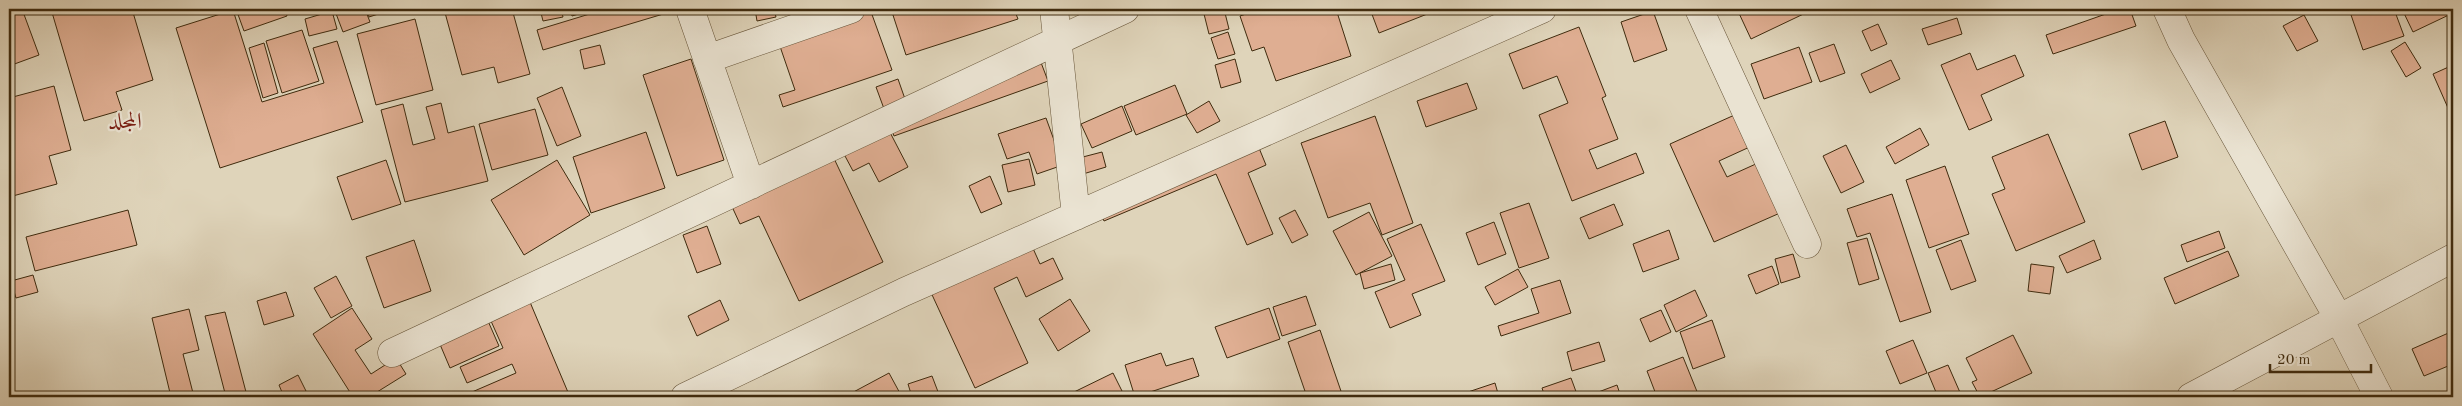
<svg xmlns="http://www.w3.org/2000/svg" width="2462" height="406" font-family="'Old Standard TT',Amiri,serif">
	<rect width="100%" height="100%" fill="#dfd4ba"/>
	<filter id="stains"><feTurbulence type="fractalNoise" baseFrequency=".004" numOctaves="4"/><feColorMatrix values="0 0 0 0 .2 0 0 0 0 .09 0 0 0 0 .02 0 0 0 .5 -.17"/></filter>
	<radialGradient id="worn" r=".72"><stop offset=".6" stop-color="#630" stop-opacity="0"/><stop offset="1" stop-color="#630" stop-opacity=".3"/></radialGradient>
	<!-- building -->
	<path fill="#dfae92" stroke="#3f2b0e" d="M9 9H22L39 55 9 66Z
		M51 9H132L153 80 116 92 122 110 84 121Z
		M236 9H285L287 16 244 31Z
		M340 9H365L370 22 343 32 335 11Z
		M367 9H394L369 17Z
		M444 9H512L530 74 498 83 494 67 462 75Z
		M540 9H561L563 17 543 21Z
		M570 9H595L572 16Z
		M606 9H680L543 50 537 30Z
		M755 9H774L776 17 757 21Z
		M835 9H870L892 70 783 107 779 95 795 90 774 29Z
		M891 9H1014L1018 19 906 55Z
		M1224 9 1229 29 1209 34 1203 10Z
		M1261 9H1336L1351 56 1276 81 1264 47 1252 51 1240 16Z
		M1370 9H1440L1379 33Z
		M1737 9H1814L1751 39Z
		M2120 9H2130L2136 26 2053 54 2046 35Z
		M2349 9H2394L2404 36 2363 50Z
		M2402 9H2453V13L2413 32Z
		M233 10 262 102 324 83 313 48 337 41 363 122 220 168 176 28Z
		M332 11 337 29 309 36 305 19Z
		M1653 11 1667 50 1634 62 1621 22Z
		M2304 15 2318 41 2297 51 2283 26Z
		M1957 18 1962 34 1928 45 1922 29Z
		M415 19 433 90 376 105 357 34Z
		M1878 24 1887 44 1871 51 1862 31Z
		M1579 27 1606 96 1602 98 1618 139 1589 150 1597 169 1636 153 1644 173 1572 201 1539 115 1568 103 1557 76 1523 89 1509 54Z
		M302 30 319 81 282 93 266 41Z
		M1228 32 1235 54 1218 59 1211 38Z
		M2405 42 2421 68 2406 77 2391 51Z
		M264 43 278 93 263 98 249 48Z
		M1834 44 1845 73 1820 82 1809 53Z
		M600 45 605 64 584 69 580 50Z
		M1799 47 1812 82 1764 99 1751 64Z
		M1037 52 1048 81 894 136 876 87 898 79 905 99Z
		M1970 53 1977 70 2015 55 2024 76 1981 95 1992 120 1969 130 1941 65Z
		M691 59 724 160 677 176 643 75Z
		M1235 59 1241 82 1221 88 1215 65Z
		M1891 60 1900 79 1870 93 1861 74Z
		M2453 65V106L2448 108 2433 74Z
		M1467 83 1477 109 1426 127 1417 101Z
		M1175 85 1187 114 1136 135 1124 106Z
		M54 86 71 150 49 156 57 184 9 197V98Z
		M562 87 581 136 557 146 537 98Z
		M1209 101 1220 121 1197 133 1186 115Z
		M441 103 448 133 474 126 488 181 405 202 381 110 403 104 413 145 435 139 426 107Z
		M1122 106 1132 131 1092 148 1081 124Z
		M535 109 548 155 492 170 479 124Z
		M1739 113 1754 145 1719 161 1727 177 1758 163 1780 213 1714 242 1670 144Z
		M1375 116 1413 223 1382 235 1370 203 1328 218 1301 143Z
		M882 117 908 167 879 182 869 163 853 171 837 141Z
		M1046 118 1063 165 1037 174 1029 152 1007 159 998 134Z
		M2165 121 2178 157 2142 170 2129 134Z
		M1920 128 1929 145 1895 164 1886 147Z
		M1252 131 1266 165 1248 173 1273 234 1247 245 1216 174 1104 221 1095 199Z
		M646 132 665 188 591 213 573 157Z
		M2048 134 2085 222 2016 251 1992 194 2005 189 1992 157Z
		M1846 145 1864 182 1841 193 1823 156Z
		M830 150 883 262 799 301 759 216 740 224 728 198Z
		M1102 152 1106 167 1083 174 1079 158Z
		M1029 159 1035 185 1008 192 1002 165Z
		M386 160 401 204 352 220 337 177Z
		M557 160 590 215 524 255 491 200Z
		M1945 166 1969 234 1929 248 1906 180Z
		M990 176 1002 204 981 213 969 186Z
		M1892 194 1931 312 1900 322 1870 233 1857 237 1847 209Z
		M1529 203 1549 258 1519 268 1500 213Z
		M1614 204 1623 225 1589 239 1580 218Z
		M128 210 137 245 35 271 26 237Z
		M1295 210 1308 235 1292 243 1279 218Z
		M1369 212 1392 256 1356 275 1333 231Z
		M1494 222 1506 254 1478 265 1466 233Z
		M1421 224 1445 281 1412 294 1421 315 1390 328 1375 292 1405 280 1387 239Z
		M707 226 721 264 697 273 683 235Z
		M1023 226 1040 264 1053 258 1063 279 1026 297 1017 277 994 288 1028 363 975 388 922 273Z
		M1669 230 1679 259 1643 272 1633 244Z
		M2219 231 2225 248 2187 262 2181 245Z
		M1867 238 1879 279 1859 285 1847 243Z
		M414 240 431 291 384 308 366 257Z
		M1961 240 1976 281 1951 290 1936 250Z
		M2094 240 2101 259 2067 273 2059 256Z
		M2228 251 2239 276 2175 304 2164 278Z
		M1793 254 1800 277 1781 283 1775 259Z
		M1391 264 1395 280 1364 289 1360 273Z
		M2031 264 2054 267 2050 294 2028 291Z
		M1772 266 1779 284 1756 294 1748 275Z
		M1518 269 1528 287 1495 305 1485 287Z
		M33 275 38 292 16 298 11 281Z
		M336 276 352 306 331 318 314 288Z
		M1560 280 1571 313 1501 336 1498 326 1539 313 1531 289Z
		M1695 290 1707 316 1676 332 1664 305Z
		M286 292 294 316 264 325 257 301Z
		M527 295 570 397H474L472 392 516 373 512 364 467 383 460 367 503 348 487 312Z
		M1306 296 1316 325 1282 336 1273 307Z
		M1070 299 1090 331 1058 351 1039 319Z
		M720 300 729 320 697 336 688 316Z
		M352 308 372 339 355 350 371 374 396 358 406 374 369 397H353L313 334Z
		M1269 308 1280 339 1227 358 1215 327Z
		M189 309 199 350 183 354 193 393 171 397 152 318Z
		M1661 310 1671 332 1650 342 1640 319Z
		M225 312 246 392 226 397 205 316Z
		M1712 320 1725 357 1693 369 1680 332Z
		M488 321 499 346 450 368 439 342Z
		M1320 330 1343 397H1307L1288 342Z
		M2453 331V364L2424 376 2412 349Z
		M2013 335 2032 373 1980 397 1972 382 1977 380 1966 358Z
		M1913 340 1927 373 1900 384 1886 351Z
		M1599 342 1605 361 1572 371 1567 352Z
		M1161 353 1166 366 1193 358 1199 376 1135 397 1125 365Z
		M1683 357 1698 394 1690 397H1657L1647 371Z
		M1948 365 1962 397H1938L1928 373Z
		M889 373 902 397H847L846 396Z
		M1113 373 1125 397H1074L1072 393Z
		M298 375 306 391 294 397H284L279 385Z
		M932 376 940 397H912L908 384Z
		M1571 378 1578 397H1545L1542 388Z
		M1495 383 1499 397H1453Z
		M1617 385 1621 397H1585Z"/>
	<g fill="none" stroke-linecap="round" stroke-linejoin="round">
		<defs>
			<path id="minor" d="M690 9 751 185
				M1054 9 1076 216
				M1699 9 1807 244
				M2167 9 2181 40 2339 319 2379 397
				M707 59 851 9
				M392 353 1125 9
				M685 397 904 292 1542 9
				M2191 397 2453 258"/>
		</defs>
		<!-- minor casing -->
		<use href="#minor" stroke="#675539" stroke-width="29"/>
		<!-- minor -->
		<use href="#minor" stroke="#eae3d2" stroke-width="28"/>
	</g>
	<g text-anchor="middle" stroke-width="4.5" stroke-linejoin="round" paint-order="stroke">
		<!-- quarter labels -->
		<g font-size="22" fill="#7a1f14" stroke="#eae3d2">
			<text x="125" y="128">المجلد</text>
		</g>
	</g>
	<!-- margin -->
	<rect width="2462" height="406" fill="none" stroke="#dfd4ba" stroke-width="30"/>
	<rect x="10" y="10" width="2442" height="386" fill="none" stroke="#3f2b0e" stroke-width="2.5"/>
	<rect x="15" y="15" width="2432" height="376" fill="none" stroke="#3f2b0e"/>
	<!-- scale -->
	<path d="M2270 364v8h101v-8" fill="none" stroke="#3f2b0e" stroke-width="2.5"/>
	<text x="2277" y="364" font-size="15" fill="#3f2b0e" stroke="#eae3d2" stroke-width="4" paint-order="stroke">20 m</text>
	<rect width="100%" height="100%" filter="url(#stains)"/>
	<rect width="100%" height="100%" fill="url(#worn)"/>
</svg>
